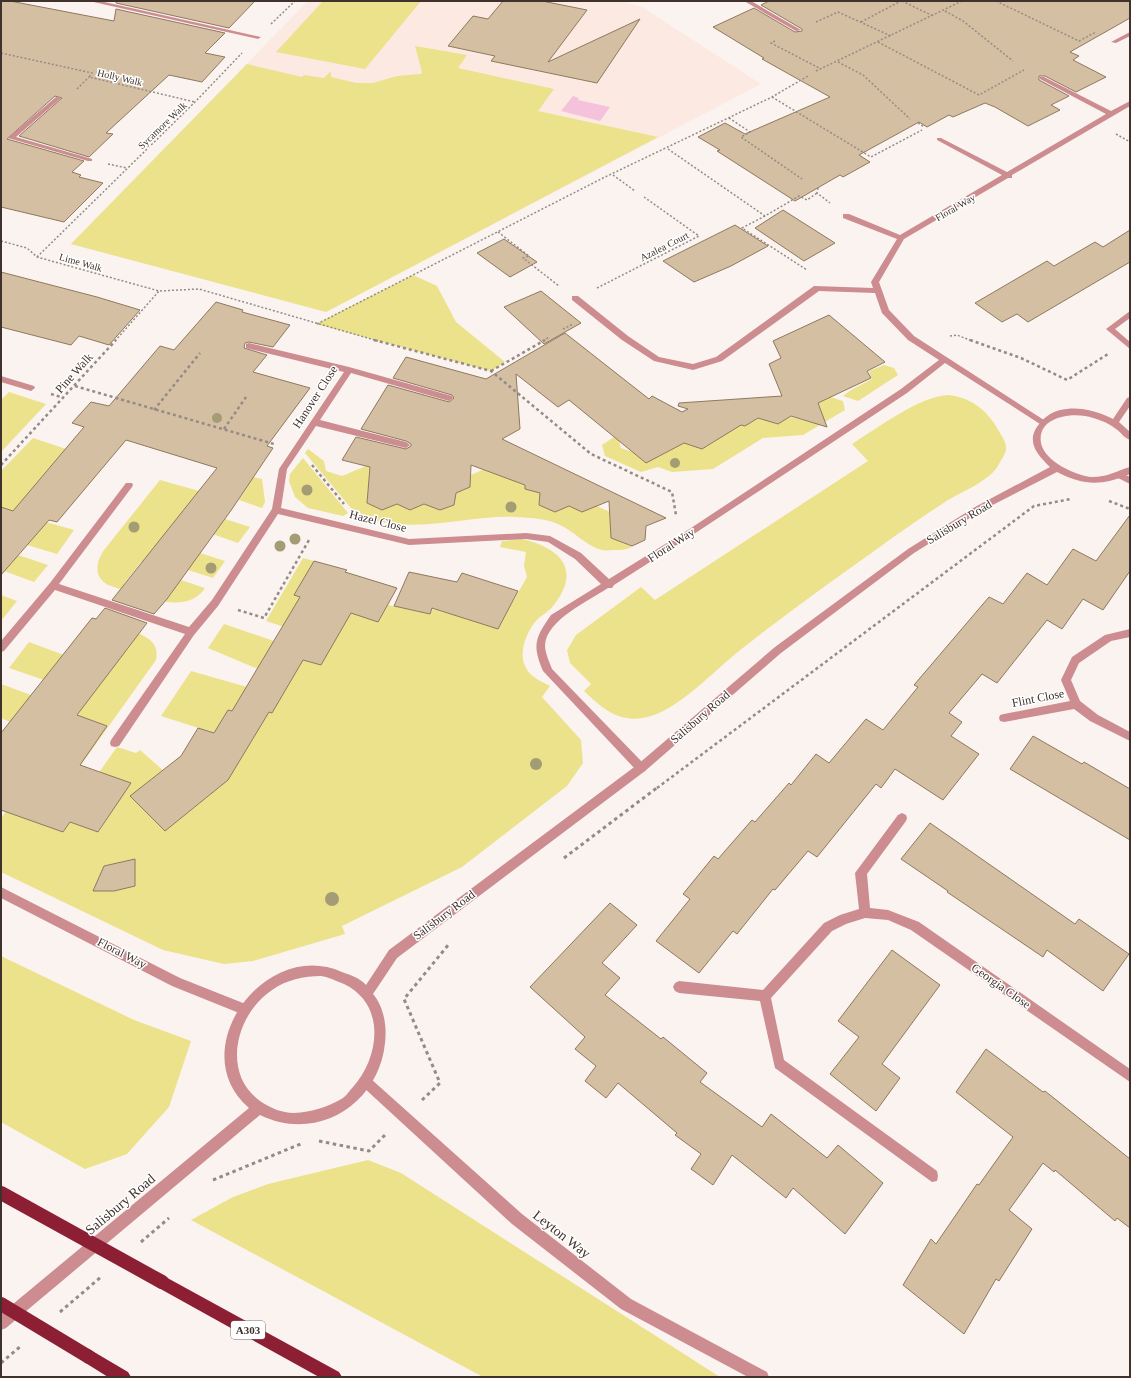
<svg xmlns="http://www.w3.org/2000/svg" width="1131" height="1378" font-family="Georgia,serif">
	<rect width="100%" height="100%" fill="#faf3f0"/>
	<!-- built -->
	<path fill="#fce9e1" d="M308 1H620L642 7 761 84 326 312 71 244Z"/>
	<!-- green -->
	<path fill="#ebe28b" d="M323 1H421L365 69 276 52Z
		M415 46 467 55 458 68 554 89 538 111 658 137 326 312 71 244 247 64 302 77 304 75 324 78 331 71V77L356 83H373L397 76 421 74 422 72Z
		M413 275 437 286 456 322 505 362 491 371 316 324Z
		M884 365 894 368 898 375 858 401 843 396 851 390 872 379 869 371Z
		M806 389 843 401 845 410 803 435 763 438 713 469 672 472 658 467 641 472 605 456 602 445 617 435 621 448 641 455 652 447 667 452 684 443 702 449 716 441 726 420 745 426 758 418 778 424 790 417 810 422 822 414 818 402Z
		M9 392 46 404 1 452V400Z
		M949 395C973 398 989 412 1000 433 1003 438 1007 444 1006 450 1005 455 1001 460 999 464 991 481 960 492 945 502 922 517 899 533 877 549 831 582 784 615 739 651 715 670 681 707 651 716 621 725 604 710 584 691L591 684 570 663 567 650 576 635 641 587 655 600 868 461 852 444C878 428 919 396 949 395Z
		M33 438 66 449 43 507 1 515V471Z
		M308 449 324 461 326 471 342 476 366 466 395 474 368 489 367 503 382 510 397 504 410 510 424 504 440 510 454 505 456 493 470 487 471 475 484 469 526 476 525 489 540 493V505L555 512 569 506 582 512 597 506 610 512 611 538 632 547C626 550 620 550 614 550 610 550 606 551 602 550 587 547 573 530 558 524 544 518 530 518 516 517 466 514 391 542 350 507L305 453Z
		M303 458 348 513 343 516 308 508 295 497 289 481 290 474Z
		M253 477 262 479 265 502 262 508 239 500Z
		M160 480 199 491 217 530 225 519 250 527 238 543 184 524 200 553 225 561 213 578 188 570H164L141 562 124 584 166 599 181 580 205 588C186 618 134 593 108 585 93 577 96 562 104 550Z
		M46 522 74 530 57 554 27 545Z
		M521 539C559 547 583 569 553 606 548 613 539 616 535 622 523 638 515 663 534 677 539 681 545 683 550 686L542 697 581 740 583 763 567 786 462 867 342 926 345 934 253 961 224 964 163 950 1 872V818L7 810 10 722 1 718V684L31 695 44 680 9 668 29 642 64 655 138 633C151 639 159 645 156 660L81 765 48 826 63 832 70 822 99 832 122 796 90 785 117 747 136 753 140 750 174 780 165 831 223 784 188 750 263 721 228 710 214 733 161 716 191 671 247 687 272 713 291 680 258 669 208 648 224 624 274 641 262 660 296 671 303 660 321 665 333 643 266 621 303 558 314 561 294 595 327 604 378 621 388 605 430 614 432 609 441 611 498 628 527 577 524 566 526 552 500 547 502 541Z
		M18 555 48 565 34 582 4 571Z
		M1 595 17 601 1 621Z
		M1 956 134 1020 191 1041 169 1107 127 1154 85 1169 1 1122Z
		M368 1160 401 1173 720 1377H483L191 1220 233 1197 268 1184Z"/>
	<!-- water -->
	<path fill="#f5c2dc" d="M573 96 579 98 578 100 610 107 600 121 561 111Z"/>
	<!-- building -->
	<path fill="#d5bfa2" stroke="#8e795e" d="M1 1H10L114 21 116 9 225 33 205 53 225 57 202 82 169 75 106 133 113 134 89 157 19 136 62 98 55 96 7 139 84 161 72 172 81 175 79 177 103 183 64 222 1 207Z
		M116 1H255L229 28 116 3Z
		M503 1H542L587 10 548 62 640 19 597 83 491 61 495 56 448 46 473 16 488 19Z
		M769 1H1130V18L1070 52 1079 56 1073 60 1106 77 1076 92 1045 76H1039V80L1069 96 1051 105 1060 110 1028 126 995 107 985 103 953 117 949 115 927 127 919 122 859 155 870 162 843 177 840 175 795 201 717 151 720 150 698 137 725 123 745 134 830 97 762 59 764 58 713 27 754 8 795 32 802 31V29L761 5Z
		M783 210 835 243 804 261 755 228Z
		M735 225 768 246 731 266 694 282 663 261Z
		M1130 230V262L1028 322 1017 314 1002 322 975 303 1047 261 1054 266 1095 242 1103 247Z
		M504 239 537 262 510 277 477 253Z
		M1 272 97 297 140 310 109 345 79 336 71 345 1 327Z
		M541 291 581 323 544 344 504 307Z
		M216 302 243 310 242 312 290 325 273 347 249 342 245 343 244 348 267 355 253 372 310 388 267 446 273 448 232 509 167 599 154 614 112 600 217 468 126 440 57 522 49 520 1 575V507L13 511 84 427 72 423 91 402 109 406 160 346 174 350Z
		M829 315 885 362 867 371 871 378 818 403 827 427 791 416 778 424 758 418 745 426 741 425 702 449 684 443 646 463 569 400 558 407 516 374 520 429 502 439 666 518 646 526 645 540 632 546 611 538 609 501 582 512 569 506 555 512 539 505 540 493 525 489V485L471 465 470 487 456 493 454 505 440 510 424 504 410 510 397 504 382 510 367 503 370 467 342 460 356 437 406 449 411 446V444L406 441 361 429 388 385 449 402 454 398 452 395 393 378 406 357 486 379 565 333 649 399 652 396 682 412 688 409 678 406 679 403 782 396 769 364 781 358 773 341Z
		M1130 515V571L1103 610 1083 599 1062 629 1047 620 997 683 982 674 949 713 962 722 951 736 979 754 943 800 895 769 881 788 876 784 817 857 808 851 775 890 773 889 737 934 733 931 699 973 656 941 690 899 683 894 714 856 718 859 752 820 755 822 789 783 791 785 816 754 829 763 866 719 883 730 918 687 914 685 989 597 1003 604 1027 573 1047 585 1073 549 1096 561Z
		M314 561 347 570 345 572 397 588 378 622 351 613 321 665 303 660 272 713 269 712 228 780 165 831 130 796 181 756 198 728 214 733 228 710 232 711 300 597 294 595Z
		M409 572 457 582 462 573 518 591 498 629 432 608 430 614 394 606Z
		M105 608 147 623 77 715 107 726 80 765 131 783 98 832 70 822 63 832 1 810V733L92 618 96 619Z
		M1033 736 1082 764 1084 762 1130 789V840L1010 769Z
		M930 823 1075 924 1079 919 1129 954 1103 991 1047 950 1043 957 947 892 948 891 901 859Z
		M135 859V886L114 891H93L104 866Z
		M610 903 637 925 602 963 620 978 605 995 661 1039 663 1037 707 1073 700 1082 762 1127 771 1114 827 1158 838 1145 883 1183 845 1234 793 1188 786 1198 732 1155 713 1185 691 1169 701 1154 675 1135 677 1133 618 1083 606 1098 585 1081 596 1066 575 1049 585 1037 530 987Z
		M892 950 940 985 882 1064 900 1078 876 1111 830 1074 859 1037 838 1021Z
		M986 1049 1043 1092 1045 1091 1130 1159V1228L1117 1218 1115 1221 1055 1170 1054 1172 1043 1163 1009 1210 1032 1229 999 1281 996 1279 964 1334 903 1285 931 1239 936 1244 977 1184 979 1185 1013 1137 956 1092Z"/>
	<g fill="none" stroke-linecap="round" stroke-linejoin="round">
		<!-- path-far2 -->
		<path stroke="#958b86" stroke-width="1.5" stroke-dasharray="2 2" stroke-linecap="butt" d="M902 1 933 16
			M996 1 1079 41 1096 32
			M945 11 963 21 1013 61
			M816 22 838 12 891 36
			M861 22 901 1
			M271 24 295 1
			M775 41 771 43 821 69
			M878 42 979 95 1024 70
			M1 53 92 73 89 77 195 102
			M838 62 863 75 910 119
			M816 71 962 1
			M77 89 89 77
			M772 97 871 157 922 130
			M729 118 750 132 741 137 802 179
			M918 123 924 127
			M1116 134 1130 142
			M668 149 765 216 799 196 807 200 817 193
			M108 164 127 168
			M613 175 635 191
			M818 188 817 193 830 203
			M765 216 742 228 807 270
			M498 232 529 256 523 258 559 286
			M1 241 27 248 37 257 159 291 199 289 378 341
			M37 257 195 102 242 53
			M597 288 699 236 644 197
			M317 324 603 178 772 97 808 76
			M563 329 573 324
			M950 336 957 335 972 341
			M115 341 159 291
			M543 341 549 337"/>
		<!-- path-far1 -->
		<path stroke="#958b86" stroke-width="2.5" stroke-dasharray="3 3" stroke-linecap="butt" d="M374 340 491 371 591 454 672 492 676 515
			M970 340 1021 358 1067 380 1108 354
			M491 371 545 340
			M75 386 274 444
			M51 394 64 398
			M154 410 200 353
			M224 429 246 397
			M1 465 116 340
			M312 465 344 504
			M1109 501 1130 509
			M238 610 264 618 309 540
			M657 788 1034 506 1071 499"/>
		<!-- path -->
		<path stroke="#958b86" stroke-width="3" stroke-dasharray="3.5 3.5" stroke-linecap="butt" d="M564 858 658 787
			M422 1100 440 1083 404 999 449 944
			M319 1141 369 1151 386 1134
			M213 1180 303 1143
			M141 1242 169 1218
			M60 1312 101 1277
			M1 1363 22 1345"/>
		<!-- minor -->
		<path fill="#cc8c90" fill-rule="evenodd" d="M89 1H100L261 37 258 39Z
			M744 1H751L801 30 796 31Z
			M1130 32V36L1116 43 1111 42Z
			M1040 77H1044L1111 111 1130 101V106L1012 175V178H1008L904 239 879 282 889 310 914 336 1047 422 1046 424H1040L945 363 907 393 697 532 614 585 612 588H608C589 601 547 619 545 645 545 653 549 661 552 669L645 765 646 768 645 771 641 773 637 771 543 671C532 645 535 638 551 615L601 584 575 559 548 542 526 539 409 545 278 514 218 606 194 635 119 746 115 747 111 746 110 743 111 740 185 634 55 590 4 651 1 652V641L50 583 126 483H132L133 485 132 487 59 584 189 627 212 600 272 509 279 469 344 372 246 348V344L249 343 349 367 452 396 453 398 449 401 351 373 320 420 406 442 410 445 406 448 316 426 287 469 281 508 409 539 526 533 550 536 581 553 609 579 691 528 901 389 939 360 908 340 882 313 875 293 819 291 722 361 693 370 654 361 622 340 572 300V296H578L628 336 659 357 693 364 716 357 814 286 873 288 871 282 897 239 843 218V214H849L900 235 1002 175 937 140V138H941L1007 172 1106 114 1040 79Z
			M56 97 61 98 16 137 92 159V161H88L8 138Z
			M1130 311V318L1115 329 1130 342V349L1106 329Z
			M1 376 34 386 35 388 31 391 1 382Z
			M1121 473 1130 477V484L1118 478 1117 476Z
			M1130 629V637L1111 641 1079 663 1071 680 1080 701 1098 715 1130 732V741L1090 721 1074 709 1004 722 1000 721 999 718 1000 715 1004 714 1070 701 1061 680 1072 657 1105 635Z
			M902 813 906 815 907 818 906 821 867 874 870 908 888 910 919 922 1130 1069V1082L911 930 888 920 865 918 846 924 832 931 771 998 784 1060 937 1171 938 1176 937 1181 932 1182 775 1068 760 1001 679 993 675 991 673 987 675 983 679 981 763 990 824 923 840 915 859 909 855 873 898 815Z
			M1 887 180 978 248 1005 250 1009 248 1013 244 1015 172 986 1 898Z
			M367 1077 371 1079 522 1214 631 1299 767 1372 769 1377H748L621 1309 512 1224 363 1087 361 1083 363 1079Z"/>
		<!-- tertiary -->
		<path fill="#cc8c90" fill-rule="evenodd" d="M1130 397V406L1119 422 1130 432V440C1124 438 1121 432 1116 429 1107 422 1096 418 1085 416 1068 413 1037 418 1041 443 1044 461 1076 476 1092 477 1108 477 1116 471 1130 467V474C1102 486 1084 486 1057 472L981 511 914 553 781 653 645 771 397 958 373 994C384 1007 387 1026 385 1043 379 1104 317 1143 260 1115L6 1328 1 1330V1314L249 1108C182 1051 265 937 342 972 350 975 360 978 366 985L389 950 637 765 775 647 908 549 975 507 1050 467C1036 454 1025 440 1040 423 1047 414 1056 410 1067 409 1082 407 1099 412 1113 419L1127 398ZM321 976C329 977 336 981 344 984 386 1004 380 1057 353 1087 350 1090 347 1095 343 1098 328 1107 312 1112 294 1113 282 1113 270 1108 260 1101 221 1073 236 1014 272 990 286 980 304 976 321 976Z"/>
		<!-- trunk -->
		<path fill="#8c1f34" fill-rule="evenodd" d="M162 1275 339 1372 342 1377H319L157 1287 155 1282 157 1277Z
			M89 1349 128 1372 131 1377H108L84 1362 81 1357 84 1352Z"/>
		<!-- trunk-bridge -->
		<path stroke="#8c1f34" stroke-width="14" d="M1 1193 162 1282
			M1 1304 89 1357"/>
	</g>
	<!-- trees -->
	<g fill="#a39c74">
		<circle cx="217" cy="418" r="5"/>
		<circle cx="675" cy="463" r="5"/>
		<circle cx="307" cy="490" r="5.5"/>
		<circle cx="511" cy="507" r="5.5"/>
		<circle cx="134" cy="527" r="5.5"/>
		<circle cx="295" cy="539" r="5.5"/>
		<circle cx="280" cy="546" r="5.5"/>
		<circle cx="211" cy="568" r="5.5"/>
		<circle cx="536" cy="764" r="6"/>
		<circle cx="332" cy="899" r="7"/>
	</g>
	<g text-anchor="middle" stroke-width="3" stroke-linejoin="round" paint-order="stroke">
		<!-- far-street labels -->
		<g font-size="10" fill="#3f312b" stroke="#fff">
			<text transform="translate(120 77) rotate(13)" y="4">Holly Walk</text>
			<text transform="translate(162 125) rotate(-44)" y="4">Sycamore Walk</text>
			<text transform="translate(955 207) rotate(-30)" y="4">Floral Way</text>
			<text transform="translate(664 246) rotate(-27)" y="4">Azalea Court</text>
			<text transform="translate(81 262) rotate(16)" y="4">Lime Walk</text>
		</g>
		<!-- shield labels -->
		<rect fill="#fff" stroke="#796f6b" stroke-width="1" x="231" y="1321" width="34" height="18" rx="3"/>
		<g font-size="11" font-weight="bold" fill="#3f312b">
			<text x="248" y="1334">A303</text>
		</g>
		<!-- street labels -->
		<g font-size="12" fill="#3f312b" stroke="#fff">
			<text transform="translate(74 373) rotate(-48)" y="4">Pine Walk</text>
			<text transform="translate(315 397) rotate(-57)" y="4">Hanover Close</text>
			<text transform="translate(378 521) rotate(14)" y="4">Hazel Close</text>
			<text transform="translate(959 522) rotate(-31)" y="4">Salisbury Road</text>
			<text transform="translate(671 545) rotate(-33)" y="4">Floral Way</text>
			<text transform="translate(1038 698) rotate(-11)" y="4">Flint Close</text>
			<text transform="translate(700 717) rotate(-41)" y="4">Salisbury Road</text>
			<text transform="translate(444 915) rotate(-37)" y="4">Salisbury Road</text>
			<text transform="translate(122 953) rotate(27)" y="4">Floral Way</text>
			<text transform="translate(1001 986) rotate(35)" y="4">Georgia Close</text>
		</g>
		<!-- near-street labels -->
		<g font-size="14" fill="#3f312b" stroke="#fff">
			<text transform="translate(120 1204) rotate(-40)" y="5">Salisbury Road</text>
			<text transform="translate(562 1234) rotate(38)" y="5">Leyton Way</text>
		</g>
	</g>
	<!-- border -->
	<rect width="1131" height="1378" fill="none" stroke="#3f312b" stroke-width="4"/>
</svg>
